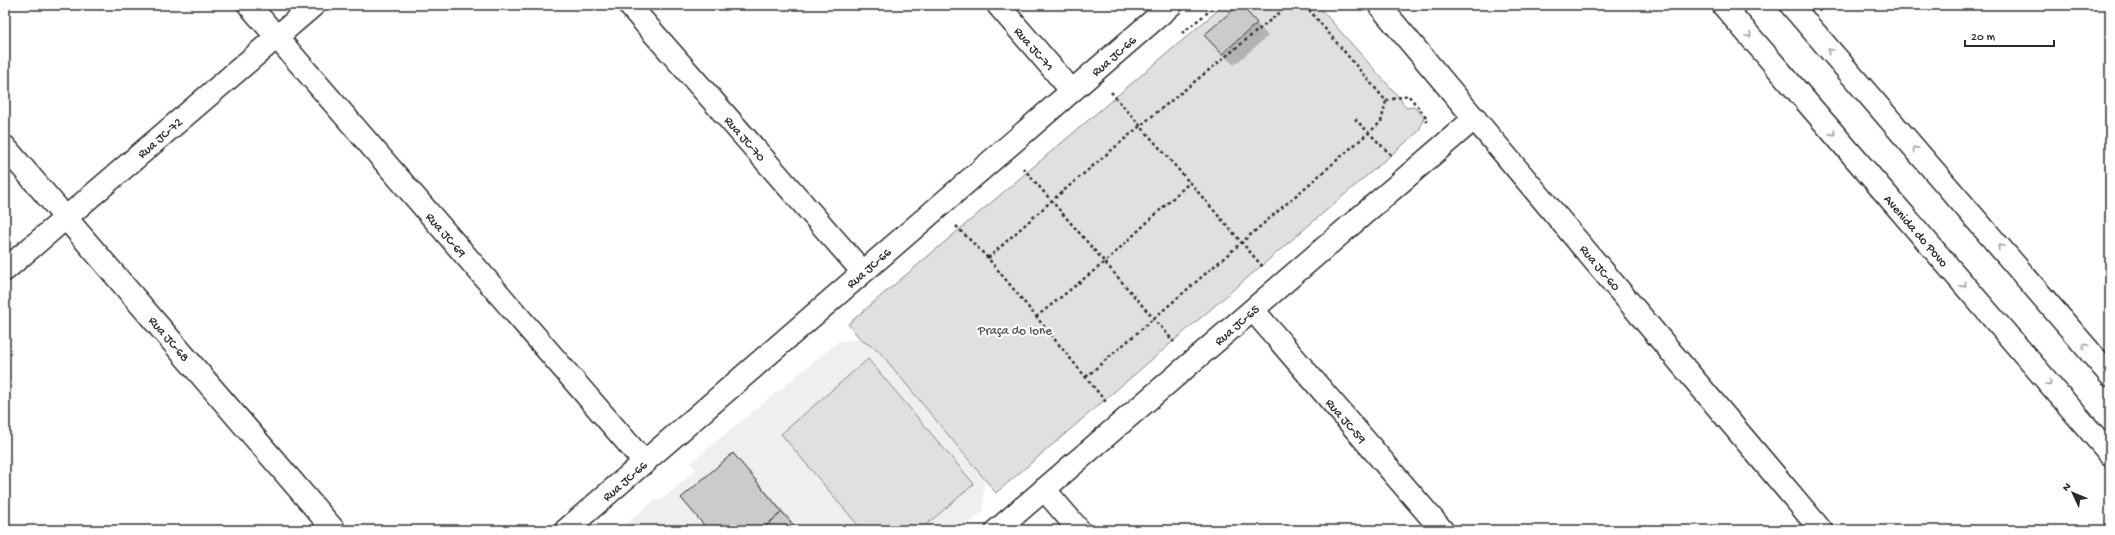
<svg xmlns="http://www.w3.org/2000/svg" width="2115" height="535" font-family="'Gochi Hand',sans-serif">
	<rect width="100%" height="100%" fill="#fff"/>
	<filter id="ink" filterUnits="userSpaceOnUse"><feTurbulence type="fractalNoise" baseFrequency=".025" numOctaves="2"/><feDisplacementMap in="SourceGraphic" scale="8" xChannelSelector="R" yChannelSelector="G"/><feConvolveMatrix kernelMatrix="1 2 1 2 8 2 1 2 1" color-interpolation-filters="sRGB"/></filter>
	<g filter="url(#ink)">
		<!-- built -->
		<path fill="#efefef" d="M861 340 878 350 984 480 983 511 962 530H620L654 500 660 501 696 470 690 463 839 341Z"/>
		<!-- green -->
		<path fill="#e0e0e0" stroke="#868686" d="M1224 5H1317L1399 97 1406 108 1414 107 1424 117 1419 131 996 493 878 350 861 340 848 324Z
			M868 359 974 484 920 530H862L781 434Z"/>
		<!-- shadow -->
		<path fill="#0003" d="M1240 5 1268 36 1234 65 1222 54Z
			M733 455 749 471 799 530H709Z"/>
		<!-- building -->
		<path fill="#cbcbcb" stroke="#2b2b2b" d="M1239 5H1241L1257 23 1222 54 1204 35Z
			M733 453 782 512 761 530H708L681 498Z
			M782 512 798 530H761Z"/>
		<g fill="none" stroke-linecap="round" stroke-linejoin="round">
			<defs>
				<path id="minor" d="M249 5 645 463
					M629 5 862 271
					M998 5 1072 91
					M1379 5 1821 530
					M5 147 334 530
					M5 270 314 5
					M1253 310 1442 530
					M1044 489 1079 530
					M566 530 1171 5
					M997 530 1475 118"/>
				<path id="secondary" d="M1723 5 2110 454
					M1791 5 2110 375"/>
			</defs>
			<!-- minor casing -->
			<use href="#minor" stroke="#2b2b2b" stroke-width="25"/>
			<!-- secondary casing -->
			<use href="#secondary" stroke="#2b2b2b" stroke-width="25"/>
			<!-- path -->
			<path stroke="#2b2b2b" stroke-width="2.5" stroke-dasharray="3 3" stroke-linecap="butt" d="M1305 5 1386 101 1408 95 1427 118 1425 125
				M1182 33 1217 5
				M1111 92 1263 267
				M1355 119 1391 155
				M1023 168 1174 342
				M956 226 988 258 1106 402
				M988 258 1048 204 1140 126 1289 5
				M1036 317 1105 262 1190 182
				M1086 377 1381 122 1386 101"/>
			<!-- minor -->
			<use href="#minor" stroke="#fff" stroke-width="22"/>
			<!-- secondary -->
			<use href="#secondary" stroke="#fff" stroke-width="22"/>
		</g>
		<!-- one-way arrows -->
		<defs><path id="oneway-chevron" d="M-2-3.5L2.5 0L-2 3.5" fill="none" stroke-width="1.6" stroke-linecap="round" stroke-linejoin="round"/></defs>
		<g stroke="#a0a0a0">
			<use href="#oneway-chevron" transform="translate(1749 35) rotate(49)"/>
			<use href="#oneway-chevron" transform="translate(1830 51) rotate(-131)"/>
			<use href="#oneway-chevron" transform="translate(1833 133) rotate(49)"/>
			<use href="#oneway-chevron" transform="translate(1915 149) rotate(-131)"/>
			<use href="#oneway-chevron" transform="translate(2000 247) rotate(-131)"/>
			<use href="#oneway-chevron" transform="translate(1964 285) rotate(49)"/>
			<use href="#oneway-chevron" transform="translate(2085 346) rotate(-131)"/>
			<use href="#oneway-chevron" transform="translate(2049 383) rotate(49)"/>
		</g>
	</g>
	<g text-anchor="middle" stroke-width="4" stroke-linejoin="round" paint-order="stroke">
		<!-- street labels -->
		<g font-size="13" fill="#2b2b2b" stroke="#fff">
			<text transform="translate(1035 48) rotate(49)" y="5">Rua JC-71</text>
			<text transform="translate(1113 55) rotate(-41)" y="5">Rua JC-66</text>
			<text transform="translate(159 137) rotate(-41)" y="5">Rua JC-72</text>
			<text transform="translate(746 138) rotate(49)" y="5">Rua JC-70</text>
			<text transform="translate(1917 230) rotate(49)" y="5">Avenida do Povo</text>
			<text transform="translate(447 234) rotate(49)" y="5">Rua JC-69</text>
			<text transform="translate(868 267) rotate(-41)" y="5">Rua JC-66</text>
			<text transform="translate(1601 267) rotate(50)" y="5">Rua JC-60</text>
			<text transform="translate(1236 324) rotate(-41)" y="5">Rua JC-65</text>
			<text transform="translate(170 338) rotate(49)" y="5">Rua JC-68</text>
			<text transform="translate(1347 420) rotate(49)" y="5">Rua JC-59</text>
			<text transform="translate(624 480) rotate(-41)" y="5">Rua JC-66</text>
		</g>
		<!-- park labels -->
		<g font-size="13" fill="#585858" stroke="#fff">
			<text x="1015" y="334">Praça do Ione</text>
		</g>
	</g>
	<!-- margin -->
	<rect width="2115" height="535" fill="none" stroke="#fff" stroke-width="20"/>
	<rect x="10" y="10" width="2095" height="515" fill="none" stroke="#2b2b2b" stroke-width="1.5" filter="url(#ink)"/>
	<!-- north arrow -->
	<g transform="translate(2073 493) rotate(314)" stroke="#ffffff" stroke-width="3" paint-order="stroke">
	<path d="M0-3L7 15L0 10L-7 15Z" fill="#2b2b2b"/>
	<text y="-6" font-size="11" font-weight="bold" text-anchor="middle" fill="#2b2b2b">N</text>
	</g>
	<!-- scale -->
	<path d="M1965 40v6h89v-6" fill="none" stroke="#2b2b2b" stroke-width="2"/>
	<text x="1971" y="40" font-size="12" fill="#2b2b2b" stroke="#ffffff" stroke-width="3" paint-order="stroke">20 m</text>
</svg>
